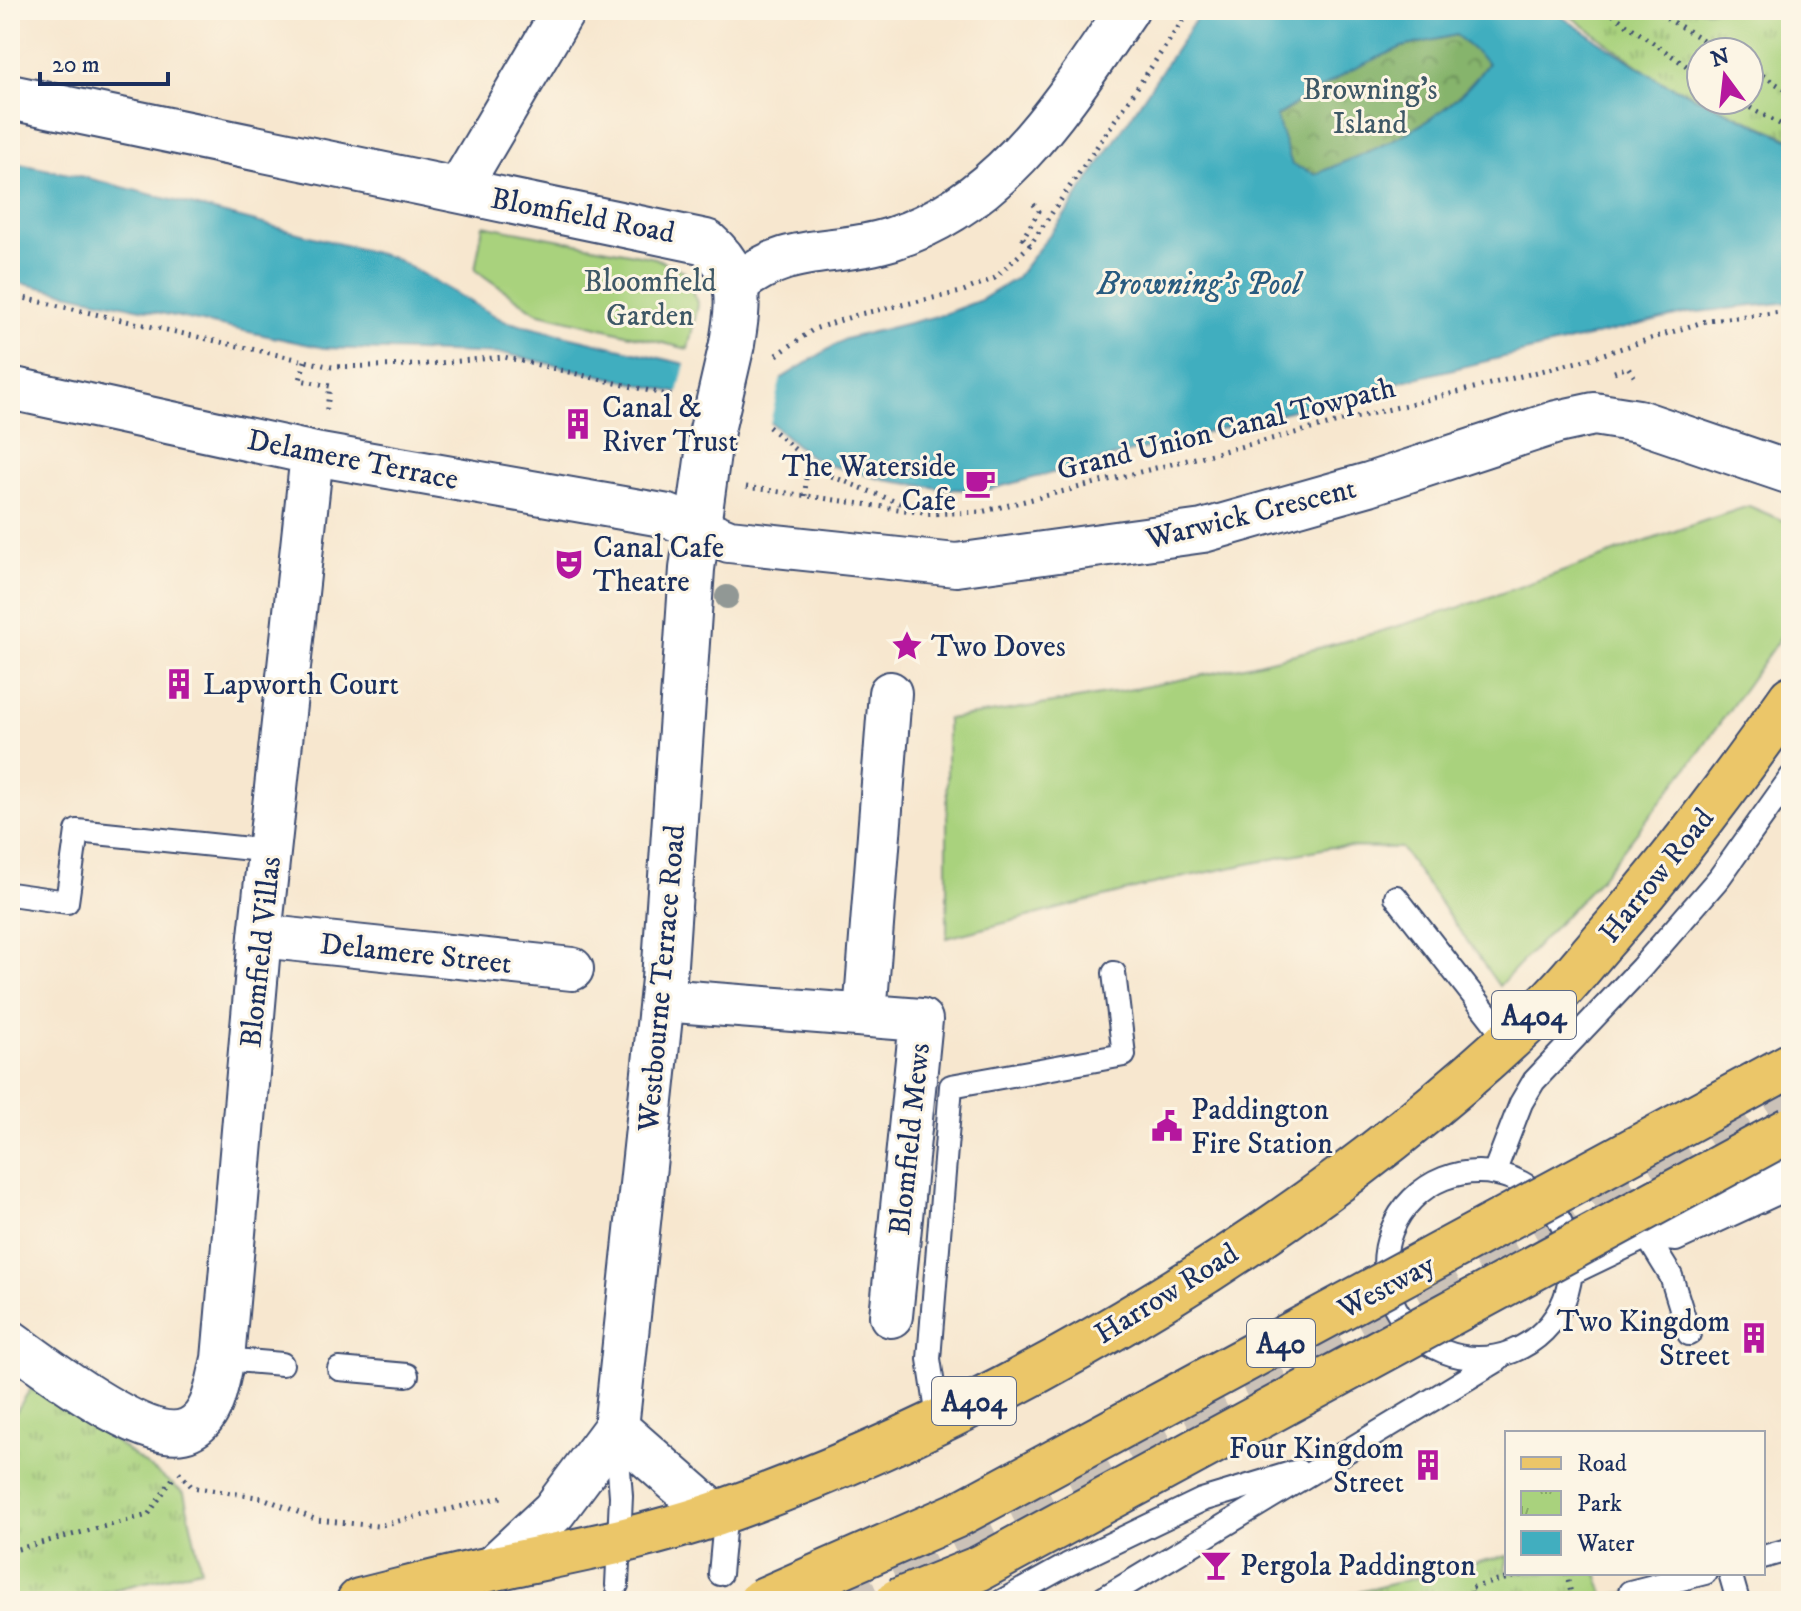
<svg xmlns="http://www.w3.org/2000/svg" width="1801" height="1611" font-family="'IM FELL DW Pica',serif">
	<defs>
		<pattern id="forest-crowns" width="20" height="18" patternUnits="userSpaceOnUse" patternTransform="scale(2)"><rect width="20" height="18" fill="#86b46c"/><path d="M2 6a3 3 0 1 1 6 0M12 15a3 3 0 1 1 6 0" fill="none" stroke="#6d935c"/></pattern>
		<pattern id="park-tufts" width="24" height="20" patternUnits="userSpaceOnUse" patternTransform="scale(2)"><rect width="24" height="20" fill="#a9d27d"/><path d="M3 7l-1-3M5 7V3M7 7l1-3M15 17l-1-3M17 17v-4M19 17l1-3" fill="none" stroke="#89ab6a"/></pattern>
	</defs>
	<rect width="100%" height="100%" fill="#fcf5e5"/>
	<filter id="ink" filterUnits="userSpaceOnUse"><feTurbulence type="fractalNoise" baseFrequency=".0125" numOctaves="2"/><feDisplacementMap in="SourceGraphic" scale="16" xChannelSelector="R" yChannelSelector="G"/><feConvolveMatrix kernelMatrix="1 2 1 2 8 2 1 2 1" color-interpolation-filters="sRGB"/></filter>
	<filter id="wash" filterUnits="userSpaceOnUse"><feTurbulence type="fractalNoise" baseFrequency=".006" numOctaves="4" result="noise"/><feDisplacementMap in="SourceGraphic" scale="32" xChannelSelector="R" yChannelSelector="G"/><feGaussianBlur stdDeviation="1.8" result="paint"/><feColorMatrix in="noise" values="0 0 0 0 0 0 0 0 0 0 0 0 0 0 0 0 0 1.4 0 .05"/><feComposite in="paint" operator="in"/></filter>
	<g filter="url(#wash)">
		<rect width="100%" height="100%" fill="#f7e7cf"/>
		<!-- green -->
		<path fill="#a9d27d" stroke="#62806e" stroke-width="2" d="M483 225 655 258 684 271 698 305 688 349 536 312 475 270Z
			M1749 506 1791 524V622L1701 750 1600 879 1499 986 1401 848 1332 847 1165 881 947 938V719C1108 697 1266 667 1422 619 1532 586 1639 541 1749 506Z"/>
		<!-- forest -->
		<path fill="url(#forest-crowns)" stroke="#507265" stroke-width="2" d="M1457 35 1488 62C1447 123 1381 146 1316 174L1292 165 1276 117 1351 70 1402 47Z"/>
		<!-- park -->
		<path fill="url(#park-tufts)" stroke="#62806e" stroke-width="2" d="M1562 10H1791V139L1702 100H1749V52H1701V99L1661 82Z
			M35 1382 184 1493 201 1569 66 1601H10V1421Z
			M1507 1555V1573H1597L1605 1598 1630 1592 1633 1601H1323Z"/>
		<!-- water -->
		<path fill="#41aebf" stroke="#2e6e8e" stroke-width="2" fill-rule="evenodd" d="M1202 10H1551L1662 82 1791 140V302L1688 313 1403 381 987 490 945 489 884 480 829 465 809 456 772 424 678 393 507 354 324 348 10 281V162L84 177 394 258 504 321 685 364 782 378 845 339 941 315 981 300 1016 278 1070 208ZM1456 35 1488 63C1447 123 1381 146 1316 174L1292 165 1276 116 1351 70 1402 47Z"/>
		<!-- pier -->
		<path fill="#f7e7cf" d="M686 360 782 373 769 427 677 397Z"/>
	</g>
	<g filter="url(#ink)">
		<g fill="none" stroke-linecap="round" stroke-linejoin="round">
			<!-- primary-tunnel -->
			<path stroke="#cbc2b8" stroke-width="44" stroke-dasharray="44 22" stroke-linecap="butt" d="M833 1601C1163 1456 1474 1268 1791 1096"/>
			<defs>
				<path id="service" d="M10 894 67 902 77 831 270 851
					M1396 897 1507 1039
					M1791 1163 1647 1237 1676 1240 1791 1187
					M1385 1265a93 93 0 1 1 186 0a93 93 0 1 1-186 0Z
					M1494 1173 1521 1103 1534 1081 1641 968 1719 878 1791 777
					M1572 1273 1647 1237 1671 1276 1689 1334
					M223 1359 282 1364
					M339 1369 407 1375
					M938 1418 929 1359 951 1086 1124 1055 1114 973
					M616 1431 621 1496 617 1585
					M1763 1557 1791 1549
					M1730 1573 1738 1601
					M720 1574 726 1510
					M1630 1592 1705 1573
					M1002 1601 1067 1565 1202 1500 1298 1471
					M1099 1601 1498 1360"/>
				<path id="minor" d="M458 190 564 10
					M736 285C791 241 829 258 891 239 1004 203 1064 102 1127 10
					M10 388 320 455 668 516 729 541 956 565 1203 531 1369 484 1557 422 1594 414 1638 421 1791 473
					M260 936 572 969
					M662 1000 921 1020 891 1316
					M865 1015 890 693
					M10 1341C44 1365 149 1448 189 1429 214 1418 217 1382 223 1359L260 936 312 454"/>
				<path id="tertiary" d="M10 97 706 242C743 274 739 299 732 344
					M616 1428 714 1514
					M493 1568 554 1511 616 1428 664 979 692 569 710 439"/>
				<path id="primary" d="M359 1601C404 1590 449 1578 495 1568 569 1552 643 1539 716 1514 1010 1411 1329 1218 1552 999 1572 979 1590 955 1609 934 1674 859 1734 779 1791 698"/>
			</defs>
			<!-- service casing -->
			<use href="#service" stroke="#3c4b6f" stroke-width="26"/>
			<!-- minor casing -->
			<use href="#minor" stroke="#3c4b6f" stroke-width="46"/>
			<!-- tertiary casing -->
			<use href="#tertiary" stroke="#3c4b6f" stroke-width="48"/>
			<!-- primary casing -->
			<use href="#primary" stroke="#3c4b6f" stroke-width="48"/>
			<!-- path -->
			<path stroke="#3c4b6f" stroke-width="5" stroke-dasharray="2 6" stroke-linecap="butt" d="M1606 10 1701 76
				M1653 10 1723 52
				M1749 67 1791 93
				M1736 100 1791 130
				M1030 245 1023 238 1039 211 1031 201
				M10 295 332 367 417 365 504 357 676 397
				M777 355 814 329 860 314 961 292 995 278 1030 245 1190 10
				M305 361 300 380 330 386 326 415
				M1614 372 1628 367 1634 376
				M769 427 821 472 927 514 981 512 1585 360 1709 320 1791 311
				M746 487 918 512
				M805 496 807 461
				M179 1472 192 1487 263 1498 317 1520 377 1526 506 1496
				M10 1551 148 1515 175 1475
				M1566 1573 1573 1601
				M1473 1601 1470 1588 1528 1573"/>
			<!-- service -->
			<use href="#service" stroke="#fff" stroke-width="22"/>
			<!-- minor -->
			<use href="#minor" stroke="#fff" stroke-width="42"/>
			<!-- tertiary -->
			<use href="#tertiary" stroke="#fff" stroke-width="44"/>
			<!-- primary -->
			<use href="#primary" stroke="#ebc669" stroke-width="44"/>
			<defs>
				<path id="tertiary-bridge" d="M710 439 732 344"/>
				<path id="trunk-bridge" d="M761 1601 955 1516 1791 1065
					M898 1601 980 1568 1791 1129"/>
			</defs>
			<!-- tertiary-bridge casing -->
			<use href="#tertiary-bridge" stroke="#3c4b6f" stroke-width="48" stroke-linecap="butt"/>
			<!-- trunk-bridge casing -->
			<use href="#trunk-bridge" stroke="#3c4b6f" stroke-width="48" stroke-linecap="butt"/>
			<!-- tertiary-bridge -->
			<use href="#tertiary-bridge" stroke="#fff" stroke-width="44"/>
			<!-- trunk-bridge -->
			<use href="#trunk-bridge" stroke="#ebc669" stroke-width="44"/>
		</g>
		<!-- trees -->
		<circle fill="#919895" cx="727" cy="597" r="12"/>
	</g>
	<!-- icons -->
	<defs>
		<symbol id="building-bare" viewBox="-9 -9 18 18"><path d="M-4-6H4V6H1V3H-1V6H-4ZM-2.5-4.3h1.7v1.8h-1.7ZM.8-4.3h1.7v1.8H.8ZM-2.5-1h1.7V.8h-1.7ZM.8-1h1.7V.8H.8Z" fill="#b5179e" stroke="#fcf5e5" stroke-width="2.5" paint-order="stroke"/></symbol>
		<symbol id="cafe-bare" viewBox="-9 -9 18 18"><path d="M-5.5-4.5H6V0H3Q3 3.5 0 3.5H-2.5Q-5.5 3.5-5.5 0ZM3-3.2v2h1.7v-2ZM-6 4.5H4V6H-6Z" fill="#b5179e" stroke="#fcf5e5" stroke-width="2.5" paint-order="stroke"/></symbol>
		<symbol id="theatre-bare" viewBox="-9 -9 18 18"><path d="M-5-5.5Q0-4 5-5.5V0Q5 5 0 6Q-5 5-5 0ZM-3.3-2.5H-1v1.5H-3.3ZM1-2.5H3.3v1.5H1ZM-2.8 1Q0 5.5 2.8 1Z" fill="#b5179e" stroke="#fcf5e5" stroke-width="2.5" paint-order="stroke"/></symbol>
		<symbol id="sight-bare" viewBox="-9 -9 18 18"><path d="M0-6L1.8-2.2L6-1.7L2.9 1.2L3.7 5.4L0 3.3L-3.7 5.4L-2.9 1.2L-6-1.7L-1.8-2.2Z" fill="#b5179e" stroke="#fcf5e5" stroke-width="2.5" paint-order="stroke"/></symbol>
		<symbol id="civic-bare" viewBox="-9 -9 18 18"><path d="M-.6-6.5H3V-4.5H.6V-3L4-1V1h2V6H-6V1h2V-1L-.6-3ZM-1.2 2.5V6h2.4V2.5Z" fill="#b5179e" stroke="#fcf5e5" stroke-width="2.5" paint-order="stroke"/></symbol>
		<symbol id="bar-bare" viewBox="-9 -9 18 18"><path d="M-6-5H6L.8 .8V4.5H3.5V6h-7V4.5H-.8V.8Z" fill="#b5179e" stroke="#fcf5e5" stroke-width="2.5" paint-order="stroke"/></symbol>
	</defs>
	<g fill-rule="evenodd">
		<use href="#building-bare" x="556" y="402" width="44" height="44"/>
		<use href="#cafe-bare" x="958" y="461" width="44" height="44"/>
		<use href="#theatre-bare" x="547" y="542" width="44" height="44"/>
		<use href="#sight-bare" x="885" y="624" width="44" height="44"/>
		<use href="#building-bare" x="157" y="662" width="44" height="44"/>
		<use href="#civic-bare" x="1145" y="1104" width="44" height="44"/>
		<use href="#building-bare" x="1732" y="1316" width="44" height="44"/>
		<use href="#building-bare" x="1406" y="1443" width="44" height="44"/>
		<use href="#bar-bare" x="1194" y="1543" width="44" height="44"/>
	</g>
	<g text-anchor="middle" stroke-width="6" stroke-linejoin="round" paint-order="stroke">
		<!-- shield labels -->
		<g fill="#fcf5e5" stroke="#5e6a86" stroke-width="2">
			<rect x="1492" y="991" width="84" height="48" rx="6"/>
			<rect x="1247" y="1319" width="68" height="48" rx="6"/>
			<rect x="932" y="1377" width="84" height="48" rx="6"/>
		</g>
		<g font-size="28" font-weight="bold" fill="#1b2f5e">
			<text x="1534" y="1025">A404</text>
			<text x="1281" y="1353">A40</text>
			<text x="974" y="1411">A404</text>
		</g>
		<!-- park labels -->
		<g font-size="30" fill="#3e5866" stroke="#fcf5e5">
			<text x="1370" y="99">Browning's<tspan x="1370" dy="34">Island</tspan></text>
			<text x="650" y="291">Bloomfield<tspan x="650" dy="34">Garden</tspan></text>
		</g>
		<!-- street labels -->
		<g font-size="30" fill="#1b2f5e" stroke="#fcf5e5">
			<text transform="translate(583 215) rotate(11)" y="10">Blomfield Road</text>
			<text transform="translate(1226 428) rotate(-14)" y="10">Grand Union Canal Towpath</text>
			<text transform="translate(353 459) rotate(11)" y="10">Delamere Terrace</text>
			<text transform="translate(1251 513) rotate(-14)" y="10">Warwick Crescent</text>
			<text transform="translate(1656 875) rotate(-51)" y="10">Harrow Road</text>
			<text transform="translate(260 952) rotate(-84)" y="10">Blomfield Villas</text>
			<text transform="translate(416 953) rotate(6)" y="10">Delamere Street</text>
			<text transform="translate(661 978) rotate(-85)" y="10">Westbourne Terrace Road</text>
			<text transform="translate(909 1139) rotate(-84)" y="10">Blomfield Mews</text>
			<text transform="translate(1386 1286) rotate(-28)" y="10">Westway</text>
			<text transform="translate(1166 1293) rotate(-32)" y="10">Harrow Road</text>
		</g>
		<!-- poi labels -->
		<g font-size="30" fill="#1b2f5e" stroke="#fcf5e5" text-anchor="start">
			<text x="602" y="417">Canal &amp;<tspan x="602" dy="34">River Trust</tspan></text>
			<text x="956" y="476" text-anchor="end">The Waterside<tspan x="956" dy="34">Cafe</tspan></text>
			<text x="593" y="557">Canal Cafe<tspan x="593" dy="34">Theatre</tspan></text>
			<text x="931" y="656">Two Doves</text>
			<text x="203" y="694">Lapworth Court</text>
			<text x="1191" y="1119">Paddington<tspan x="1191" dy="34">Fire Station</tspan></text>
			<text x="1730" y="1331" text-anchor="end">Two Kingdom<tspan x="1730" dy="34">Street</tspan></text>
			<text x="1404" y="1458" text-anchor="end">Four Kingdom<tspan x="1404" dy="34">Street</tspan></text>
			<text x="1240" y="1575">Pergola Paddington</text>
		</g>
		<!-- water labels -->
		<g font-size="32" font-style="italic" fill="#285b80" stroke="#fcf5e5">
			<text x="1199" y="294">Browning's Pool</text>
		</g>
	</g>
	<!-- margin -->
	<rect width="1801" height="1611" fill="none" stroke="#fcf5e5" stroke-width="40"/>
	<!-- legend -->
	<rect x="1505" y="1431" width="260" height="144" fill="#fcf5e5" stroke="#a2a6af" stroke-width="2"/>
	<rect x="1521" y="1457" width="40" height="12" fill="#ebc669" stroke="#a2a6af" stroke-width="2"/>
	<text x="1577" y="1471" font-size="24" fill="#1b2f5e">Road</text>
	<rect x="1521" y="1491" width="40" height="24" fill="url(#park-tufts)" stroke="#a2a6af" stroke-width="2"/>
	<text x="1577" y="1511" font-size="24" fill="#1b2f5e">Park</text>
	<rect x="1521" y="1531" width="40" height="24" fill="#41aebf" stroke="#a2a6af" stroke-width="2"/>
	<text x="1577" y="1551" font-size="24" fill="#1b2f5e">Water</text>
	<!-- north arrow -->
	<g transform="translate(1725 76) rotate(345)"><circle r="38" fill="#fcf5e5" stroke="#a2a6af" stroke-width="2"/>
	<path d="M0-6L14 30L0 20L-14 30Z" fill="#b5179e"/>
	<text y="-12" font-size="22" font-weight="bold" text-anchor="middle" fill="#1b2f5e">N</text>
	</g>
	<!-- scale -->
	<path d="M40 72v12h128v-12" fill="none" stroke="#1b2f5e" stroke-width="4"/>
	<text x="52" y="72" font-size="24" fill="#1b2f5e" stroke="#fcf5e5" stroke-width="6" paint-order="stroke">20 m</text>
</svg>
